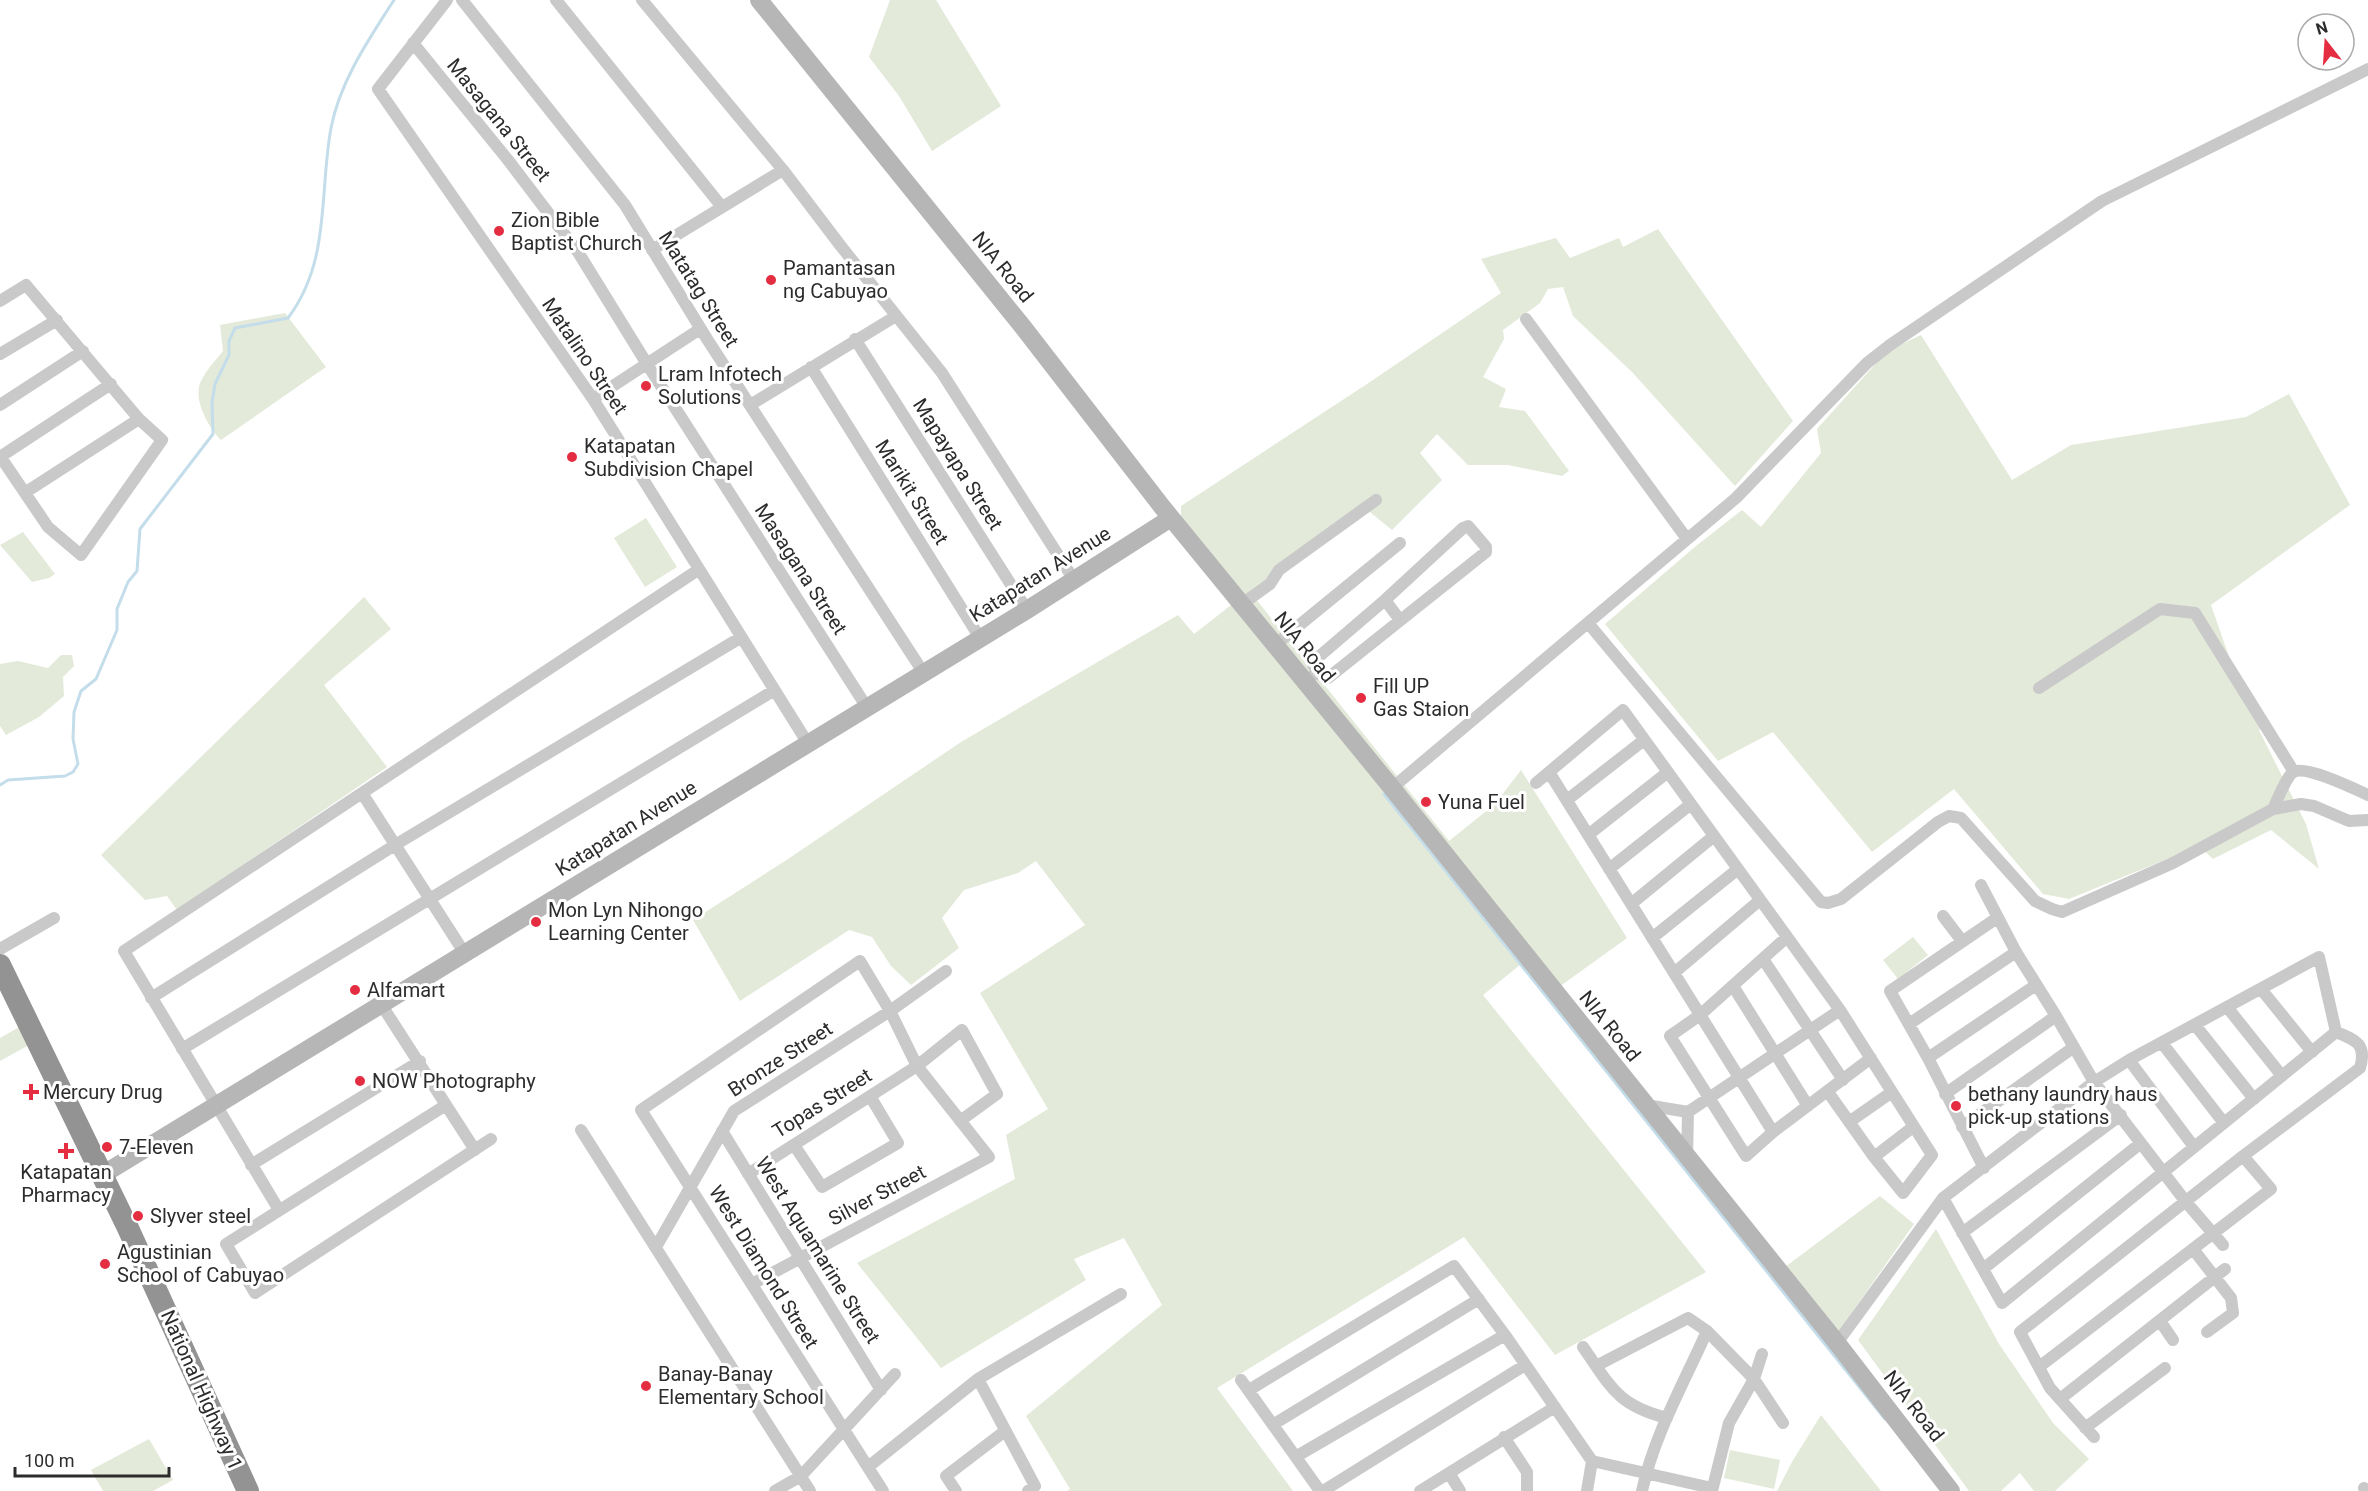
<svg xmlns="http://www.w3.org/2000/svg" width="2368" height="1491" font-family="Roboto,sans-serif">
	<rect width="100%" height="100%" fill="#fff"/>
	<!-- green -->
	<path fill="#e3ead9" d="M890 0H936L1001 106 932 151 899 96 869 57Z
		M1658 229 1793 421 1735 486 1632 372 1573 316 1563 287 1548 289 1540 303 1503 330 1504 339 1483 377 1506 389 1499 407 1525 411 1569 471 1562 476 1508 465H1468L1437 434 1420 453 1442 480 1392 530 1365 508 1251 593 1449 841 1495 804 1521 770 1627 938 1559 987 1532 955 1483 995 1706 1272 1555 1355 1464 1237 1217 1388 1293 1491H1067L1070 1489 1026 1416 1162 1305 1124 1238 1074 1259 1086 1280 941 1368 857 1263 1015 1179 1006 1135 1048 1109 980 993 1085 925 1036 861 1018 873 964 890 942 918 959 948 911 985 891 966 872 937 849 930 740 1001 693 920 788 859 961 742 1178 615 1194 634 1244 595 1181 519V506L1370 382 1501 293 1481 259 1556 238 1570 258 1619 238 1623 247Z
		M285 313 326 367 221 440C209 428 192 399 201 381 206 370 216 360 223 351L220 325Z
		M1921 335 2012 480 2071 445 2246 417 2289 394 2350 505 2211 605 2240 688 2269 721 2259 730 2306 824 2319 869 2271 830 2213 859 2199 846 2069 899 2043 894 1954 789 1872 852 1773 732 1718 761 1605 624 1696 546 1742 510 1761 527 1821 453 1817 429 1887 351Z
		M646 518 677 567 645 587 614 538Z
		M23 532 55 574 49 578 32 582 0 545Z
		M364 597 391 629 324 685 387 767 177 910 167 896 145 900 101 855Z
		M61 655H72L74 666 63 677 64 696 39 717 6 735 0 726V664L18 661 48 668Z
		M1913 937 1928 955 1898 979 1883 960Z
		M21 1026 29 1045 0 1061V1038Z
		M1880 1196 1914 1224 1836 1335 1785 1267Z
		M1936 1229 1999 1344 2053 1423 2089 1459 2055 1491H2034L2020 1473 2001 1491H1969L1858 1340Z
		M1821 1415 1881 1491H1777L1792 1462Z
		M149 1439 173 1480 153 1491H103L91 1470Z
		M1730 1450 1780 1460 1774 1489 1724 1478Z"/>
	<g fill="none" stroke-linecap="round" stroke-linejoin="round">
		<!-- stream -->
		<path stroke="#c4ddea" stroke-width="3" d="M0 785 8 780 65 776 73 772 78 764 73 739 74 712 81 691 96 679 117 630V609L128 582 137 571 140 529 213 434 212 403 215 384 229 355V341L235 328 288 318C331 261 319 193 331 128 340 81 369 39 394 0
			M1384 794 1885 1419"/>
		<!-- street -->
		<path stroke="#c9c9c9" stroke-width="12" d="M447 0 378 89 593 399 807 742
			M462 0 625 205 707 339 923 672
			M556 0 722 207
			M642 0 783 170 840 245 942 373 1074 580
			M413 43 508 160 578 252 647 364 866 706
			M652 250 783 170
			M0 301 26 285 139 419 162 440 81 555 48 527 0 456
			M1526 319 1687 539
			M855 339 1027 610
			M0 354 57 320
			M811 367 980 638
			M593 399 700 329
			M0 405 83 351
			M750 405 896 316
			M0 457 111 384
			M26 492 139 419
			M1385 600 1400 620
			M1242 604 1270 584 1279 570 1376 500
			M1588 623 1821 902 1828 903 1841 899 1938 822 1949 816 1961 818 2035 901 2052 909 2062 912 2173 863 2273 809 2301 804 2314 806 2349 821 2368 820
			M1275 645 1400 543
			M1305 682 1318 671 1313 665 1315 660 1385 600 1463 528 1468 526 1486 547V552L1328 678H1324L1318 671
			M2039 688 2160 609 2195 613 2294 772
			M1549 772 1773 1132
			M1536 783 1623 710 1840 1010 1932 1155 1903 1193 1874 1157 1828 1092
			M1392 788 1736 498 1867 363 1890 345 2102 201 2368 69
			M362 793 465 954
			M1567 800 1644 740
			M2273 809C2277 801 2286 777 2293 772 2306 765 2355 789 2368 795
			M1588 835 1668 772
			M1609 869 1691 804
			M1981 885 2016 952 2056 1016 2094 1082 2186 1202 2223 1245
			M1631 904 1714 836
			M1943 916 1962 941
			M1787 937 1700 1015 1670 1036 1746 1156 1773 1132 1871 1058
			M1652 938 1738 869
			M0 949 54 918
			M1763 959 1843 1080
			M1674 973 1760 900
			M1733 986 1808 1106
			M2261 989 2312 1052
			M151 998 395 845 740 638
			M381 1004 475 1150
			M2227 1007 2282 1076
			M1909 1024 2016 952
			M2195 1025 2254 1099
			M2162 1043 2224 1123
			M182 1049 773 691
			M1928 1058 2036 985
			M2129 1060 2194 1147
			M1945 1094 2056 1016
			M446 1105 226 1244 255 1293 491 1139
			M1646 1105 1688 1112 1687 1157
			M1688 1112 1840 1010
			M1849 1122 1892 1092
			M1962 1127 2074 1047
			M581 1130 810 1491
			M722 1131 881 1390
			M794 1145 822 1187 898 1143 870 1096
			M1874 1157 1913 1127
			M251 1165 420 1061
			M1984 1168 1928 1058 1890 991 1997 918
			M748 1174 917 1066 962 1030 997 1094 960 1121
			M1943 1198 2002 1303 2336 1032
			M279 1210 124 951 698 570
			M1962 1233 2121 1115
			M656 1247 734 1111 890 1011 946 971
			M2193 1249 2231 1298 2233 1313 2207 1332
			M1983 1269 2141 1143
			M752 1284 989 1157 917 1066 890 1011 860 961 641 1110 883 1491
			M2160 1321 2173 1340
			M1837 1343 1943 1198 2094 1082 2129 1060 2319 957 2336 1032
			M1583 1347C1611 1387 1617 1405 1667 1418
			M1596 1366 1688 1318 1707 1331 1754 1379 1783 1423
			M2039 1367 2271 1189 2243 1156
			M978 1379 1035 1486 1028 1491
			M1241 1380 1320 1491
			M1249 1390 1454 1266 1505 1335 1592 1461 1712 1488
			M2060 1399 2225 1269
			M1274 1424 1479 1299
			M2085 1428 2165 1368
			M1504 1437 1527 1472V1491
			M2094 1437 2050 1388 2020 1332 2243 1156 2360 1068C2367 1044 2356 1040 2336 1032
			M1297 1456 1505 1335
			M868 1467 978 1379 1121 1294
			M1449 1473 1460 1491
			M2364 1488 2365 1491
			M775 1491 801 1476 895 1374
			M956 1491 946 1476 1005 1431
			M1323 1491 1525 1365
			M1420 1491 1555 1407
			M1587 1491 1592 1461
			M1642 1491C1654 1435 1684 1383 1707 1331
			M1712 1491 1729 1423 1754 1379 1762 1354"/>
		<!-- secondary -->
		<path stroke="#b6b6b6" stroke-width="18" d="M759 0 1023 327 1163 508 1392 788 1837 1343 1951 1491
			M102 1175 1027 610 1171 518"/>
		<!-- highway -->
		<path stroke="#939393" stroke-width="22" d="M0 965 127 1226 248 1491"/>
	</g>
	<!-- markers -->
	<g fill="#e42d41" stroke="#fff" stroke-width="2">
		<circle cx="499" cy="231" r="6"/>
		<circle cx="771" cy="280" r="6"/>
		<circle cx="646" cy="386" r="6"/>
		<circle cx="572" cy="457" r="6"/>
		<circle cx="1361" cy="698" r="6"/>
		<circle cx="1426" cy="802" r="6"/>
		<circle cx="536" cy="922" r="6"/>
		<circle cx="355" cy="990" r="6"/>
		<circle cx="360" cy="1081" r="6"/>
		<path d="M28 1083h6v6h6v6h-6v6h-6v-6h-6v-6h6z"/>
		<circle cx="1956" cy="1106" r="6"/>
		<circle cx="107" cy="1147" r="6"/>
		<path d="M63 1142h6v6h6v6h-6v6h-6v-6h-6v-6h6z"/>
		<circle cx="138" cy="1216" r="6"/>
		<circle cx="105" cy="1264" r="6"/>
		<circle cx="646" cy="1386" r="6"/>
	</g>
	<g text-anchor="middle" stroke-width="6" stroke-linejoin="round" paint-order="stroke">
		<!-- street labels -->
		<g font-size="20" fill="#2c2c2c" stroke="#fff">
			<text transform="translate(499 120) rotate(51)" y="7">Masagana Street</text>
			<text transform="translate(1003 267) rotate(51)" y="7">NIA Road</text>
			<text transform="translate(699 289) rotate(58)" y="7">Matatag Street</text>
			<text transform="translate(585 356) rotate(56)" y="7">Matalino Street</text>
			<text transform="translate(958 464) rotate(58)" y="7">Mapayapa Street</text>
			<text transform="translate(912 492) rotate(58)" y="7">Marikit Street</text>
			<text transform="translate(801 569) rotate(57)" y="7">Masagana Street</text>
			<text transform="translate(1040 574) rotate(-32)" y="7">Katapatan Avenue</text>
			<text transform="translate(1305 647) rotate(51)" y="7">NIA Road</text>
			<text transform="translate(626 828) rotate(-32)" y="7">Katapatan Avenue</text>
			<text transform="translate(1610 1026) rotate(51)" y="7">NIA Road</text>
			<text transform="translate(780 1059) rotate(-33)" y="7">Bronze Street</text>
			<text transform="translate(822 1103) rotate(-32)" y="7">Topas Street</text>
			<text transform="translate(877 1195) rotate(-28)" y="7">Silver Street</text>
			<text transform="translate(818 1250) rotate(58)" y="7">West Aquamarine Street</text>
			<text transform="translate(764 1267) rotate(58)" y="7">West Diamond Street</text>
			<text transform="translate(202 1390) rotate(66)" y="7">National Highway 1</text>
			<text transform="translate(1914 1406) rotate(52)" y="7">NIA Road</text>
		</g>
		<!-- poi labels -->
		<g font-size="20" fill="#2c2c2c" stroke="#fff" text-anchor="start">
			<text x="511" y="227">Zion Bible<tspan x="511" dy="23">Baptist Church</tspan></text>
			<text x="783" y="275">Pamantasan<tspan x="783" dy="23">ng Cabuyao</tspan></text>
			<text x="658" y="381">Lram Infotech<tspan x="658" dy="23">Solutions</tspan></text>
			<text x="584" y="453">Katapatan<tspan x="584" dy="23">Subdivision Chapel</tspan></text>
			<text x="1373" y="693">Fill UP<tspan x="1373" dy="23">Gas Staion</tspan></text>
			<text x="1438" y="809">Yuna Fuel</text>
			<text x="548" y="917">Mon Lyn Nihongo<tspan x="548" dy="23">Learning Center</tspan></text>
			<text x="367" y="997">Alfamart</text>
			<text x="372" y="1088">NOW Photography</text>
			<text x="43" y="1099">Mercury Drug</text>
			<text x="1968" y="1101">bethany laundry haus<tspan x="1968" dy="23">pick-up stations</tspan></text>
			<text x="119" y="1154">7-Eleven</text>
			<text x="66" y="1179" text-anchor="middle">Katapatan<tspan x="66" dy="23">Pharmacy</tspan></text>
			<text x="150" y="1223">Slyver steel</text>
			<text x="117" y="1259">Agustinian<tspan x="117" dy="23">School of Cabuyao</tspan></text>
			<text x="658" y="1381">Banay-Banay<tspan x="658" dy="23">Elementary School</tspan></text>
		</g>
	</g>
	<!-- north arrow -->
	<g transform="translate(2326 42) rotate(343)"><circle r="28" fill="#ffffff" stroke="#ababab" stroke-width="1.5"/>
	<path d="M0-4.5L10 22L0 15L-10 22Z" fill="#e42d41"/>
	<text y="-9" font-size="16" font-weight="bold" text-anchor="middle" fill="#2c2c2c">N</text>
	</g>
	<!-- scale -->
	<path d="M15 1467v9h154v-9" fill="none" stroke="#2c2c2c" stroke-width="3"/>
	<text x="24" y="1467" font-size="18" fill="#2c2c2c" stroke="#ffffff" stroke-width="4.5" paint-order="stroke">100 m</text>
</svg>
